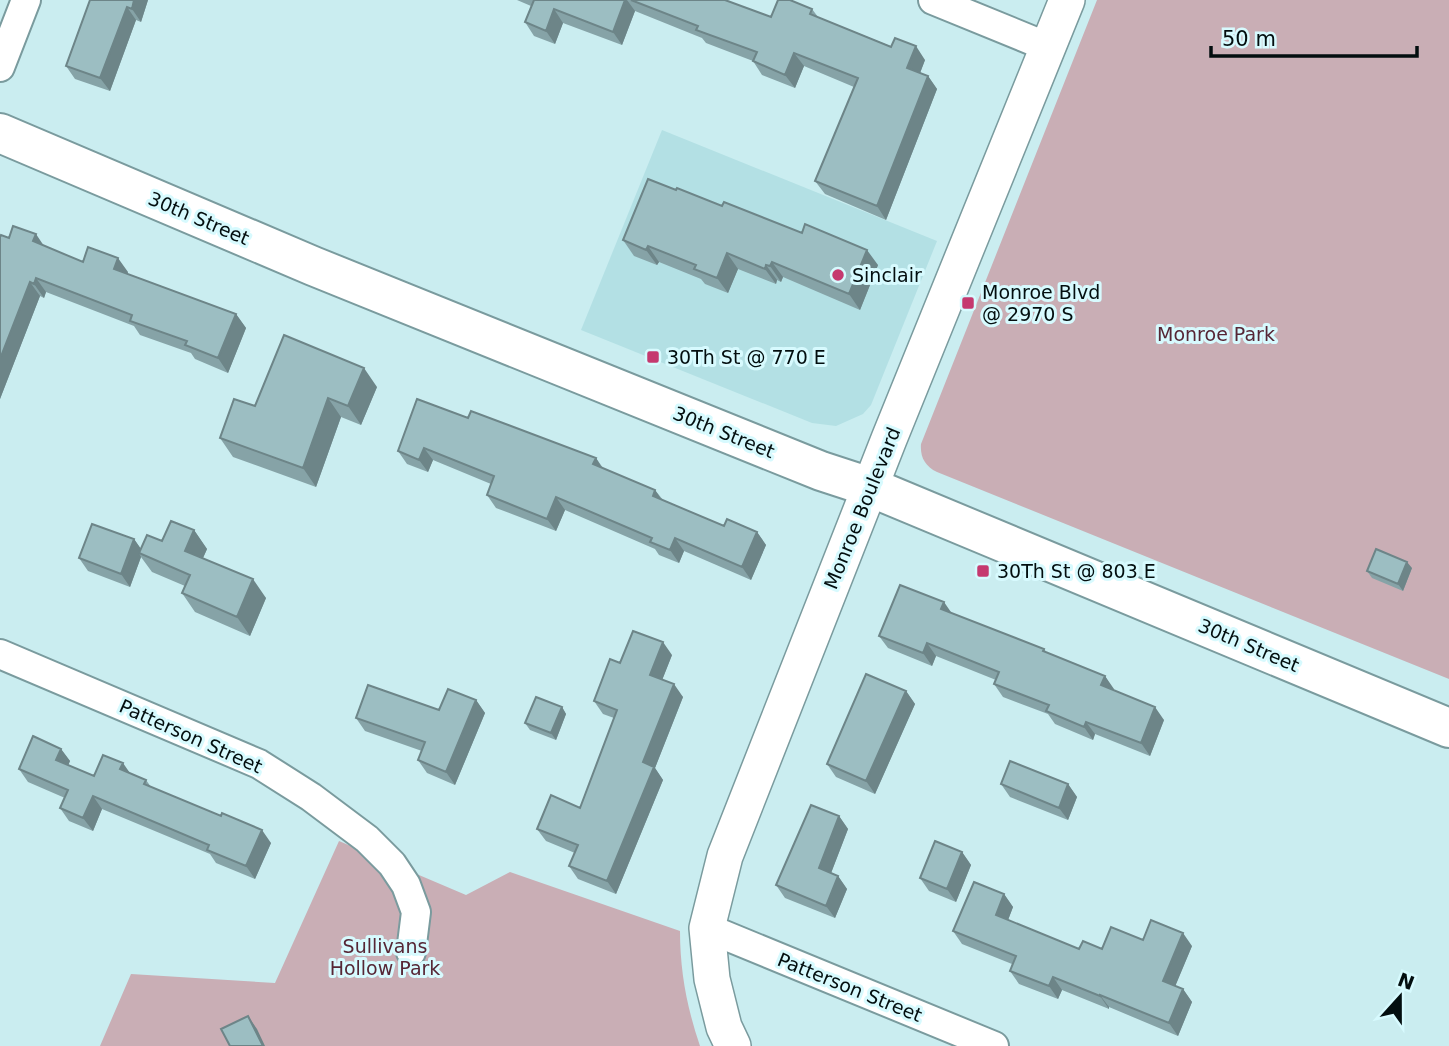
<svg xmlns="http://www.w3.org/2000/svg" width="1449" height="1046" font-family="'DejaVu Sans',sans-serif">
	<rect width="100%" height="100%" fill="#caedf0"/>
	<!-- built -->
	<path fill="#b3e0e4" d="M662 130 937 241 871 405 863 414 836 426 812 423 581 330Z"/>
	<!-- green -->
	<path fill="#c9aeb5" d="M1097 0H1449V679L937 472C925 466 920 457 921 444Z
		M339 841 466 895 510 872 680 931C680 971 687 1008 700 1046H100L131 974 275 983Z"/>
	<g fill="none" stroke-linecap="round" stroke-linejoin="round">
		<defs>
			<path id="minor" d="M933 0 1048 47
				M0 67 26 0
				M0 654 259 764 311 797 367 839 392 864 406 885 416 912 411 952
				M707 928 994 1046"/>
			<path id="tertiary" d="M733 1046 724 1027 712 979 707 928 725 856 889 439 1067 0"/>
			<path id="secondary" d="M0 133 313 266 821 471 870 487 1449 728"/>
		</defs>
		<!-- minor casing -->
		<use href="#minor" stroke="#7a9b9e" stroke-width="32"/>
		<!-- tertiary casing -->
		<use href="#tertiary" stroke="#7a9b9e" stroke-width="38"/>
		<!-- secondary casing -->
		<use href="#secondary" stroke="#7a9b9e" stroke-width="42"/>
		<!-- minor -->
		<use href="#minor" stroke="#fff" stroke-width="28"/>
		<!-- tertiary -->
		<use href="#tertiary" stroke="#fff" stroke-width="35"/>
		<!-- secondary -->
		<use href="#secondary" stroke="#fff" stroke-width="38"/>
	</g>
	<!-- wall -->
	<path fill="#86a3a7" d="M90 0H148L141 22 136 20 110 91 75 79 66 66Z
		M517 0H725L771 17 812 9 818 17 925 60 920 73 928 76 937 89 886 220 825 194 815 181 854 87 804 66 795 88 762 75 753 61 706 43 702 38 635 11 622 45 563 23 555 44 534 36 525 22 531 6Z
		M722 206 878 265 860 310 783 277 781 282 777 280 776 284 738 269 728 293 705 284 701 279 659 262 657 265 634 256 623 240Z
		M0 237 9 238 44 246 83 262 128 272 127 274 236 314 246 328 228 373 195 359 191 353 140 335 134 326 46 292 44 298 40 296 0 399Z
		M377 387 361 425 341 417 316 487 233 457 220 438 255 406Z
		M468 418 596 458 603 468 655 490 663 500 724 526 757 532 766 545 751 580 684 551 679 563 659 555 655 549 565 510 556 531 496 508 487 495 491 484 433 460 428 472 407 464 398 451Z
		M194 530 207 549 203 558 266 598 250 636 195 612 182 593 185 586 152 572 141 557 130 587 88 571 79 558 134 539 141 549Z
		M1412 568 1403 591 1372 578 1367 571Z
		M951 613 1044 649 1047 653 1105 676 1113 690 1164 720 1150 756 1095 734 1093 740 1055 724 1048 714 1003 697 994 684 996 680 936 656 932 666 888 648 879 636Z
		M672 655 662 680 683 697 655 768 663 780 616 894 578 879 569 866 575 853 546 841 537 829 580 808 614 718 603 714 594 701 620 663Z
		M906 691 915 704 875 794 836 777 827 764Z
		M476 700 485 713 455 785 427 773 418 760 422 751 365 731 356 718 439 710Z
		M562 707 566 714 556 740 530 730 525 723Z
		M61 749 70 761 68 765 94 776 130 773 146 780 151 787 271 843 255 879 216 863 210 854 102 809 93 831 69 821 60 808 65 798 28 782 19 769Z
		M1001 784H1068L1077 797 1068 820 1010 797Z
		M839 816 848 829 831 873 838 876 847 889 835 918 785 898 776 885Z
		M962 852 971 865 956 902 929 891 920 878Z
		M1004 894 1013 907 1008 920 1079 949H1102L1143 940 1192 946 1175 986 1183 989 1192 1002 1178 1036 1109 1007V1009L1062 990 1058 999 1019 984 1010 971 1012 964 962 944 953 931Z"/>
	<!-- shaded-wall -->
	<path fill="#6d8588" d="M134 0H148L141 22 132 9Z
		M625 0H627L635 11 622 45 613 32Z
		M127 7 136 20 110 91 100 78Z
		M554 9 563 23 555 44 546 31Z
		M916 46 925 60 917 81 907 68Z
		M794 53 804 66 795 88 785 75Z
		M928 76 937 89 886 220 877 206Z
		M36 234 46 249 33 241Z
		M648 246 659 262 657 265 646 250Z
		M867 250 878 265 860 310 849 294Z
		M727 253 738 269 728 293 717 278Z
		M118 258 128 272 124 283 114 269Z
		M772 262 783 277 781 282 770 266Z
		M766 265 777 280 776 284 765 269Z
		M36 278 46 292 44 298 34 284Z
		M30 282 40 296 0 399V359Z
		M236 314 246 328 228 373 218 358Z
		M364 368 377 387 361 425 348 406Z
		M328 398 341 417 316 487 303 468Z
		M424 448 433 460 428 472 419 460Z
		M596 458 604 471 593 464Z
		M655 490 664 503 653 496Z
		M556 497 565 510 556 531 547 519Z
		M194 530 207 549 198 569 185 551Z
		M757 532 766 545 751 580 742 567Z
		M675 538 684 551 679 563 670 550Z
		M134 539 143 552 139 553 141 557 130 587 121 574Z
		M1407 562 1412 568 1403 591 1398 584Z
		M253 579 266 598 250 636 237 617Z
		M944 602 953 615 941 609Z
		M663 642 672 655 659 688 650 675Z
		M927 643 936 656 932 666 923 653Z
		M1105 676 1114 689 1110 698 1101 685Z
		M674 684 683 697 655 768 663 780 616 894 607 881 643 762Z
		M906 691 915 704 875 794 866 781Z
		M476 700 485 713 455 785 446 772Z
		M562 707 566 714 556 740 551 733Z
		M1155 707 1164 720 1150 756 1141 743Z
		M1086 722 1095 734 1093 740 1084 727Z
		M61 749 70 761 65 773 56 760Z
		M123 763 132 776 120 769Z
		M1068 784 1077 797 1068 820 1059 808Z
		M93 796 102 809 93 831 83 818Z
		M839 816 848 829 828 881 819 868Z
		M262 830 271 843 255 879 246 866Z
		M962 852 971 865 956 902 947 889Z
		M838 876 847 889 835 918 826 906Z
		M1004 894 1013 907 1005 928 996 915Z
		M1183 933 1192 946 1172 994 1163 981Z
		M1053 977 1062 990 1058 999 1049 986Z
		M1183 989 1192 1002 1178 1036 1169 1023Z
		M1100 995 1109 1007V1009L1100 996Z
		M248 1016 257 1029 265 1046H263Z"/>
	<!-- building -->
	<path fill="#9cbec2" stroke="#6d8588" stroke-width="2" d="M90 0H134L132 9 127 7 100 78 66 66Z
		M534 0H625L613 32 554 9 546 31 525 22Z
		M631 0H725L771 17 778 0H790L812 9 810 14 891 47 895 38 916 46 907 68 928 76 877 206 815 181 858 78 794 53 785 75 753 61 757 52 696 30 698 26Z
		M648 179 676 190 677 188 722 206 724 202 802 233 805 224 867 250 849 294 772 262 770 266 766 265 765 269 727 253 717 278 694 269 696 265 648 246 646 250 623 240Z
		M13 226 36 234 33 241 83 262 88 247 118 258 114 269 236 314 218 358 185 345 187 341 130 321 132 315 36 278 34 284 30 282 0 359V237L1 235 9 238Z
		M284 335 364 368 348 406 328 398 303 468 220 438 234 399 255 406Z
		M417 399 468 418 471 411 596 458 593 464 655 490 653 496 724 526 727 519 757 532 742 567 675 538 670 550 650 542 652 538 556 497 547 519 487 495 494 476 424 448 419 460 398 451Z
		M171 521 194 530 185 551 253 579 237 617 182 593 190 575 139 553 147 535 162 541Z
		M92 524 134 539 121 574 79 558Z
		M1376 549 1407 562 1398 584 1367 571Z
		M900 585 944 602 941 609 1044 649 1043 651 1105 676 1101 685 1155 707 1141 743 1086 722 1084 727 1046 711 1049 705 994 684 999 672 927 643 923 653 879 636Z
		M633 631 663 642 650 675 674 684 643 762 654 767 607 881 569 866 578 845 537 829 551 795 580 808 617 710 594 701 610 659 620 663Z
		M866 674 906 691 866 781 827 764Z
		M368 685 439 710 448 689 476 700 446 772 418 760 425 742 356 718Z
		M536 697 562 707 551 733 525 723Z
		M33 736 61 749 56 760 94 776 103 755 123 763 120 769 146 780 144 784 221 816 222 813 262 830 246 866 207 850 209 845 93 796 83 818 60 808 68 790 19 769Z
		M1010 761 1068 784 1059 808 1001 784Z
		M811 805 839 816 819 868 838 876 826 906 776 885Z
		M935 841 962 852 947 889 920 878Z
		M974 882 1004 894 996 915 1079 949 1083 941 1102 949 1111 927 1143 940 1151 920 1183 933 1163 981 1183 989 1169 1023 1100 995V996L1053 977 1049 986 1010 971 1016 956 953 931Z
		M248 1016 263 1046H230L221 1029Z"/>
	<!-- markers -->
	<g fill="#c5396f" stroke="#d7fafe" stroke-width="2.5">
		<circle cx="838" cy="275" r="7"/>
		<rect x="961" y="296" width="14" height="14" rx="3.5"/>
		<rect x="646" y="350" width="14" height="14" rx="3.5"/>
		<rect x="976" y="564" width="14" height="14" rx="3.5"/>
	</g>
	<g text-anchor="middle" stroke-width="6" stroke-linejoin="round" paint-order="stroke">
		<!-- street labels -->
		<g font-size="19" fill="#030e0f" stroke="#d7fafe">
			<text transform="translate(199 218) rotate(23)" y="7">30th Street</text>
			<text transform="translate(724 432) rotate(22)" y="7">30th Street</text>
			<text transform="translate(862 508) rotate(-68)" y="7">Monroe Boulevard</text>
			<text transform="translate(1249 645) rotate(23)" y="7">30th Street</text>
			<text transform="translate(191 736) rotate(24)" y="7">Patterson Street</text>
			<text transform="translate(850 987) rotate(22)" y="7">Patterson Street</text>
		</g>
		<!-- poi labels -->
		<g font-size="19" fill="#030e0f" stroke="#d7fafe" text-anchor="start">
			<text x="852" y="282">Sinclair</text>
			<text x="982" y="299">Monroe Blvd<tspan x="982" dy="22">@ 2970 S</tspan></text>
			<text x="667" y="364">30Th St @ 770 E</text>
			<text x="997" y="578">30Th St @ 803 E</text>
		</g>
		<!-- park labels -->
		<g font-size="19" fill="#562635" stroke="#d7fafe">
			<text x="1216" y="341">Monroe Park</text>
			<text x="385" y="953">Sullivans<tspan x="385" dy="22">Hollow Park</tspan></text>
		</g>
	</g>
	<!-- north arrow -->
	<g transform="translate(1400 997) rotate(21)" stroke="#d7fafe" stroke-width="5" paint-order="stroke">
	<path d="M0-5L12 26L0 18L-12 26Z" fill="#030e0f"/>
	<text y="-10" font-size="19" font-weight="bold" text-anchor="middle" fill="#030e0f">N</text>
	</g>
	<!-- scale -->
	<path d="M1211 46v10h206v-10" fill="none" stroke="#030e0f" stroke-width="3.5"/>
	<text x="1222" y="46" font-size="21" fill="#030e0f" stroke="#d7fafe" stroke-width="5" paint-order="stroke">50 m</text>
</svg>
